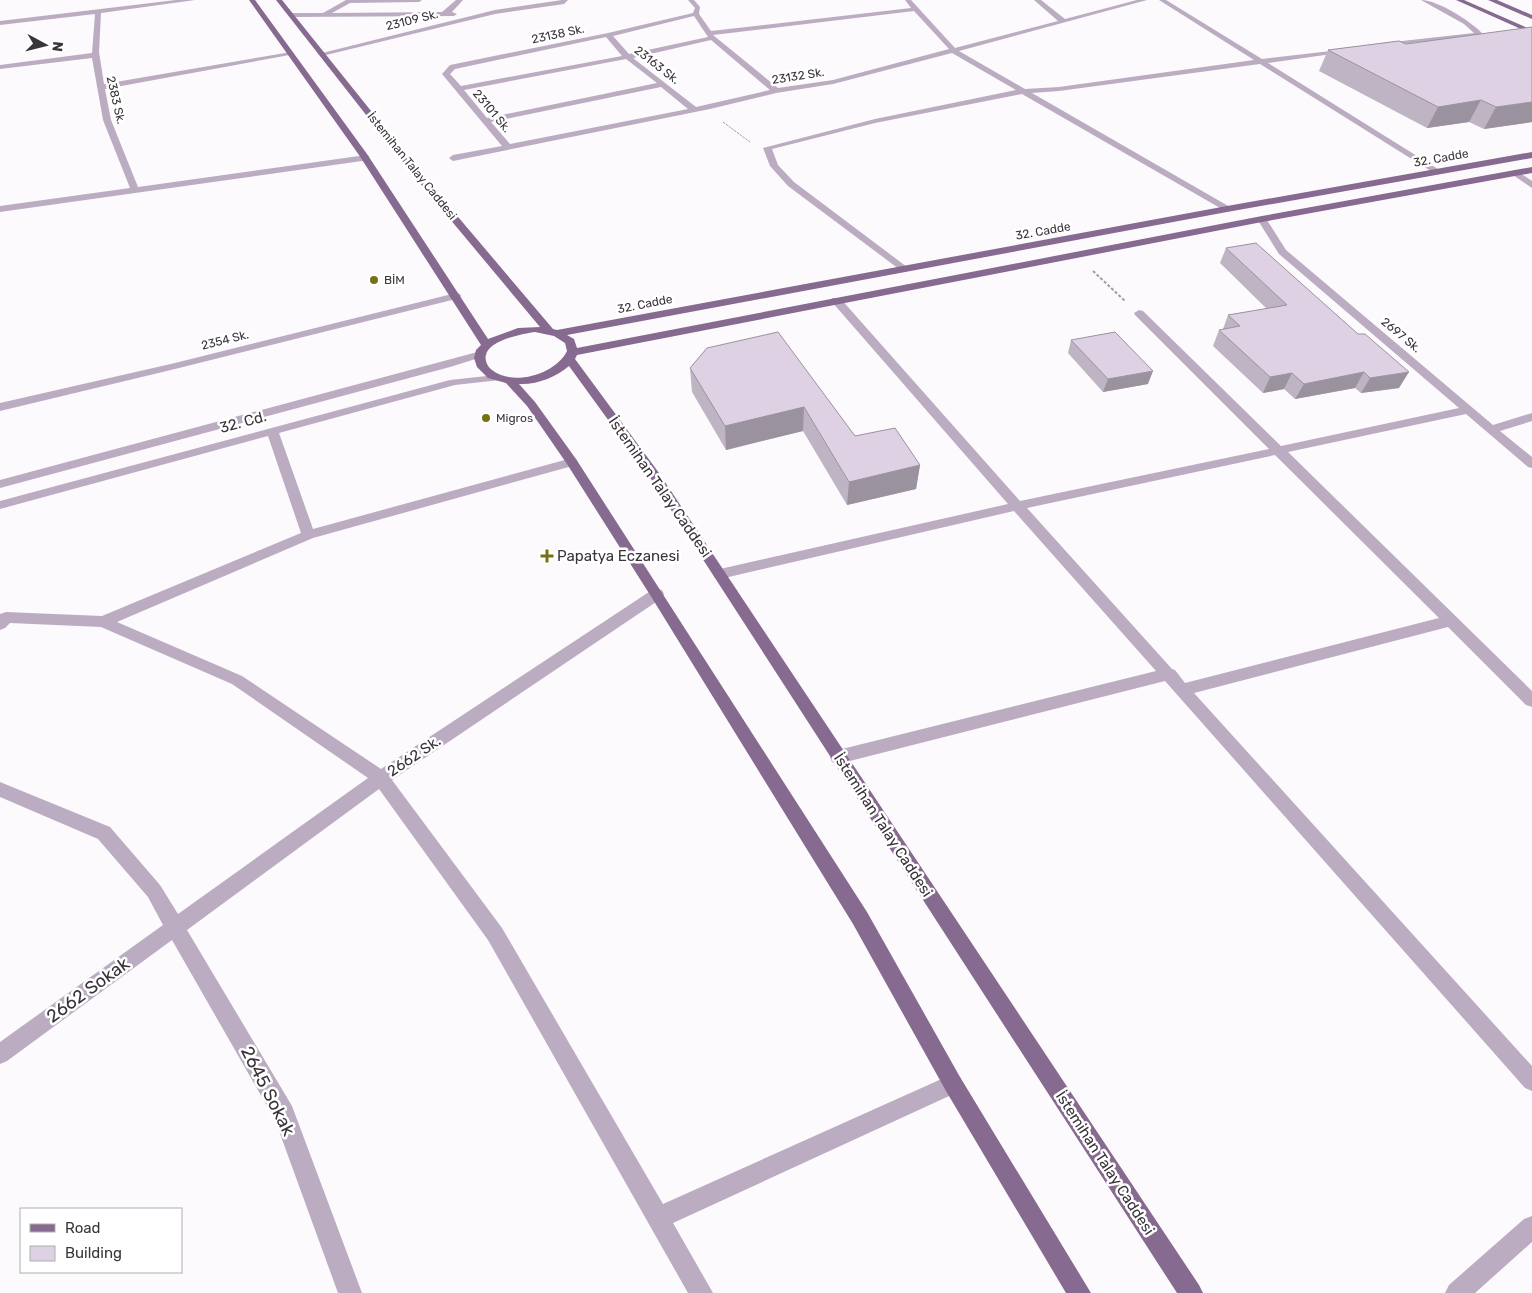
<svg xmlns="http://www.w3.org/2000/svg" width="1532" height="1293" font-family="Rubik,sans-serif">
	<rect width="100%" height="100%" fill="#fcfafd"/>
	<g fill="none" stroke-linecap="round" stroke-linejoin="round">
		<!-- path-far1 -->
		<path stroke="#a09ca1" stroke-width="1" stroke-dasharray="2.5 1" stroke-linecap="butt" d="M723 122 750 142"/>
		<!-- path -->
		<path stroke="#a09ca1" stroke-width="2" stroke-dasharray="3 2" stroke-linecap="butt" d="M1093 271 1125 301"/>
		<!-- minor -->
		<path fill="#bbacc1" fill-rule="evenodd" d="M176 0H195L101 13 99 52 104 84 291 52 295 54 105 89 111 120 138 187 366 155 369 156V160L0 212V206L130 188 103 120 92 58 0 69V65L92 53 95 14 0 25V21Z
			M346 0H422L419 2 350 3 332 13 442 12 456 0H463L452 12 457 14 454 16 291 17 288 15 291 13H323Z
			M562 0H568L564 4 495 14 322 56 318 54 495 10Z
			M688 0H694L700 7 699 14 711 31 911 8 905 0H911L955 48 1058 21 1034 0H1041L1065 19 1137 0H1147L959 51 1025 89 1059 87 1254 60 1159 0H1166L1262 59 1348 49V51L1346 52 1268 63 1441 171 1434 173 1260 64 1059 91 1032 93 1230 207 1232 209 1227 212 1022 94 875 123 772 149 778 165 794 182 907 267 908 269 903 272 788 186 770 166 763 148 875 119 1016 90 952 53 833 84 776 93 710 109 453 161 449 158 453 155 502 146 442 74 450 65 608 33 693 13 695 8ZM914 11 949 49 833 80 778 88 713 35ZM694 16 708 37 629 54 613 36ZM606 37 622 56 461 86 450 74 455 69ZM711 40 770 90 696 107 633 58ZM626 59 657 83 487 118 464 90ZM661 87 688 109 510 144 491 122Z
			M1421 0C1438 0 1472 22 1483 34L1480 36 1382 46V44L1384 43 1474 33 1464 24Z
			M1516 170 1532 181V188L1513 175V171Z
			M1262 216 1265 217 1286 250 1493 425 1532 413V421L1500 431 1532 457V468L1528 467 1466 414 1288 452 1532 691V707L1526 705 1448 627 1194 693 1532 1066V1091L1525 1088 1165 681 838 764 832 762 830 757 832 752 838 750 1156 671 1014 511 720 579 715 578 713 574 715 570 720 569 1008 504 832 302 831 300 832 298H840L1020 501 1269 449 1135 315 1134 313 1139 310 1143 311 1281 446 1459 408 1279 254 1257 219ZM1275 455 1439 618 1185 683 1175 670 1172 669 1027 508Z
			M456 293 460 294 461 296 460 298 175 369 0 411V403L175 363Z
			M481 351 485 352 487 354 485 356 450 367 0 488V480Z
			M496 375 500 376 502 378 500 380 455 385 279 433 313 529 572 458 576 459 578 462 576 465 313 538 117 622 242 676 381 769 652 590 657 589 662 590 664 594 662 598 392 780 502 928 663 1204 946 1077 953 1074 960 1077 963 1084 960 1091 673 1223 713 1293H688L488 940 379 789 187 930 292 1106 362 1293H338L275 1120 172 940 7 1061 0 1064V1042L163 925 148 897 98 839 0 797V782L110 827 160 885 178 914 368 778 232 684 101 627 10 623 5 628 0 630V614L6 612 102 616 301 533 268 436 0 509V501L450 380Z
			M1532 1216V1242L1475 1293H1445L1449 1285 1524 1219Z"/>
		<!-- major -->
		<path fill="#866a8f" fill-rule="evenodd" d="M249 0H255L367 154 488 339 518 328 540 327 414 176 276 0H282L420 172 553 329 557 330 1227 206 1532 152V158L1227 212 567 335 574 339 577 348 1262 216 1532 167V173L1262 222 577 355 575 359 659 473 1199 1285 1203 1293H1177L651 479 569 366C556 377 537 385 519 384L535 402 576 459 867 912 960 1077 1091 1293H1066L946 1091 853 924 652 598 567 464 527 406 506 383 488 378 477 367 474 358 476 350 481 345 359 155ZM535 332 554 336 565 343 567 351C556 374 513 387 492 370 489 368 487 365 486 361 481 341 522 334 535 332Z
			M1456 0H1464L1532 30V34Z
			M1488 0H1497L1532 15V19Z"/>
	</g>
	<!-- wall -->
	<path fill="#bfb4c3" d="M1399 41 1532 122 1484 129 1469 122 1427 128 1319 71 1328 50Z
		M1226 248 1399 388 1361 393 1355 388 1295 399 1284 389 1263 393 1213 346 1219 330 1223 329 1228 315 1267 309 1220 263Z
		M1071 340 1148 384 1103 392 1068 353Z
		M707 348 855 436 920 465 916 489 847 505 803 431 726 450 692 392 690 368Z"/>
	<!-- shaded-wall -->
	<path fill="#9b929f" d="M1481 100 1469 122 1427 128 1438 107Z
		M1532 102V122L1484 129 1496 107Z
		M1153 371 1148 384 1103 392 1108 379Z
		M1364 372 1355 388 1295 399 1304 384Z
		M1409 372 1399 388 1361 393 1370 378Z
		M1292 373 1284 389 1263 393 1270 377Z
		M804 407 803 431 726 450 725 426Z
		M920 465 916 489 847 505 849 482Z"/>
	<!-- building -->
	<path fill="#ded1e3" stroke="#9b929f" d="M1532 27V102L1496 107 1481 100 1438 107 1328 50 1399 41 1406 44Z
		M1256 243 1358 334H1365L1409 372 1370 378 1364 372 1304 384 1292 373 1270 377 1219 330 1240 326 1228 315 1287 305 1226 248Z
		M778 332 855 436 895 428 920 465 849 482 804 407 725 426 690 368 707 348Z
		M1115 332 1153 371 1108 379 1071 340Z"/>
	<!-- markers -->
	<g fill="#757215" stroke="#fff" stroke-width="2">
		<circle cx="374" cy="280" r="5"/>
		<circle cx="486" cy="418" r="5"/>
		<path d="M544.5 548.5h5v5h5v5h-5v5h-5v-5h-5v-5h5z"/>
	</g>
	<g text-anchor="middle" stroke-width="5" stroke-linejoin="round" paint-order="stroke">
		<!-- far-street labels -->
		<g font-size="12" fill="#3a343b" stroke="#fff">
			<text transform="translate(412 20) rotate(-14)" y="4">23109 Sk.</text>
			<text transform="translate(558 34) rotate(-12)" y="4">23138 Sk.</text>
			<text transform="translate(657 65) rotate(38)" y="4">23163 Sk.</text>
			<text transform="translate(798 76) rotate(-9)" y="4">23132 Sk.</text>
			<text transform="translate(116 100) rotate(77)" y="4">2383 Sk.</text>
			<text transform="translate(492 111) rotate(50)" y="4">23101 Sk.</text>
			<text transform="translate(1441 158) rotate(-10)" y="4">32. Cadde</text>
			<text transform="translate(412 166) rotate(51)" y="4">İstemihan Talay Caddesi</text>
			<text transform="translate(1043 231) rotate(-10)" y="4">32. Cadde</text>
			<text transform="translate(645 304) rotate(-11)" y="4">32. Cadde</text>
			<text transform="translate(1401 335) rotate(40)" y="4">2697 Sk.</text>
			<text transform="translate(225 340) rotate(-14)" y="4">2354 Sk.</text>
		</g>
		<!-- far-poi labels -->
		<g font-size="12" fill="#3a343b" stroke="#fff" text-anchor="start">
			<text x="384" y="284">BİM</text>
			<text x="496" y="422">Migros</text>
		</g>
		<!-- street labels -->
		<g font-size="15" fill="#3a343b" stroke="#fff">
			<text transform="translate(243 422) rotate(-15)" y="5">32. Cd.</text>
			<text transform="translate(660 487) rotate(55)" y="5">İstemihan Talay Caddesi</text>
			<text transform="translate(414 756) rotate(-34)" y="5">2662 Sk.</text>
			<text transform="translate(883 825) rotate(57)" y="5">İstemihan Talay Caddesi</text>
			<text transform="translate(1105 1163) rotate(57)" y="5">İstemihan Talay Caddesi</text>
		</g>
		<!-- poi labels -->
		<g font-size="15" fill="#3a343b" stroke="#fff" text-anchor="start">
			<text x="557" y="561">Papatya Eczanesi</text>
		</g>
		<!-- near-street labels -->
		<g font-size="18" fill="#3a343b" stroke="#fff">
			<text transform="translate(88 990) rotate(-36)" y="6">2662 Sokak</text>
			<text transform="translate(268 1091) rotate(63)" y="6">2645 Sokak</text>
		</g>
	</g>
	<!-- legend -->
	<rect x="20" y="1208" width="162" height="65" fill="#ffffff" stroke="#b0aeb1"/>
	<rect x="30" y="1224" width="25" height="8" fill="#866a8f" stroke="#b0aeb1"/>
	<text x="65" y="1233" font-size="15" fill="#3a343b">Road</text>
	<rect x="30" y="1246" width="25" height="15" fill="#ded1e3" stroke="#b0aeb1"/>
	<text x="65" y="1258" font-size="15" fill="#3a343b">Building</text>
	<!-- north arrow -->
	<g transform="translate(45 45) rotate(97)" stroke="#ffffff" stroke-width="4" paint-order="stroke">
	<path d="M0-4L9 19L0 12L-9 19Z" fill="#3a343b"/>
	<text y="-8" font-size="14" font-weight="bold" text-anchor="middle" fill="#3a343b">N</text>
	</g>
</svg>
